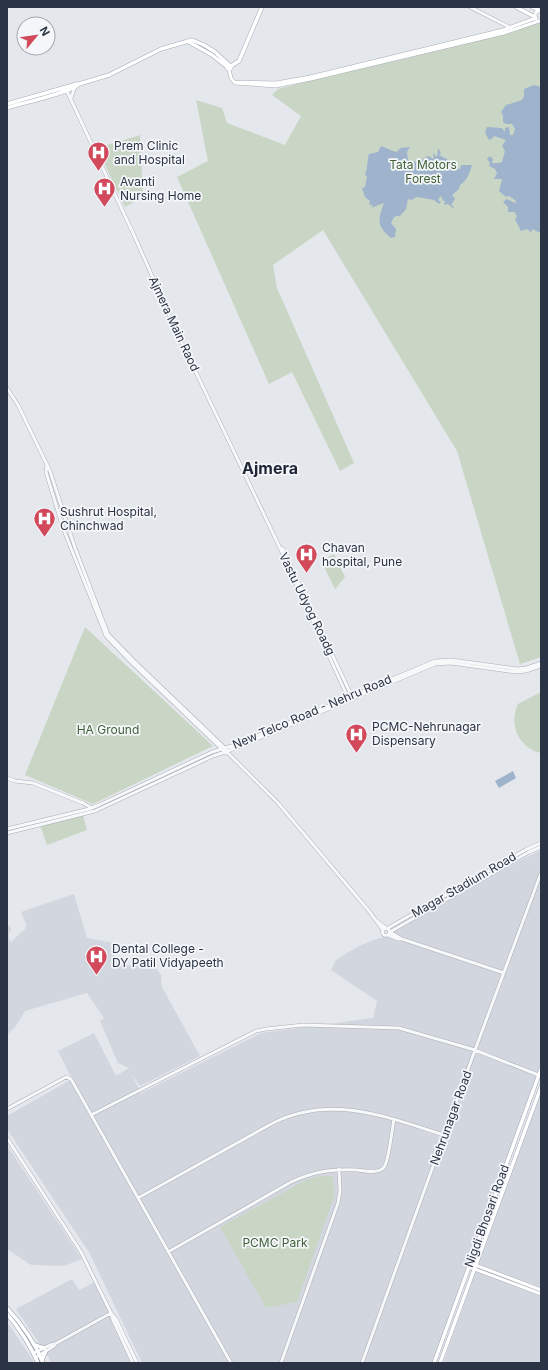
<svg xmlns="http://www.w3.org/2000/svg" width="548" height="1370" font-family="Inter,sans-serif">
	<rect width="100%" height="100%" fill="#e4e7ec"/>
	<!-- built -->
	<path fill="#d2d6de" d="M541 850V1066L433 1363H142L90 1254 7 1129V1116L72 1079 58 1051 94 1033 116 1076 129 1068 118 1063 100 1021 104 1018 87 993 25 1011 16 1026 7 1035V926H10L11 931 9 932V938L11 942 25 929 26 924 21 912 74 894 87 938 115 943 113 962 133 966 153 964 161 975 162 987 200 1056 140 1086 131 1073 141 1093 261 1033 373 1018 377 1001 331 970 336 960 357 947 374 940 388 936 438 903 517 862Z
		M541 1090V1363H443L467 1296Z
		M7 1145 82 1259 64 1266 31 1265 7 1249Z
		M72 1279 79 1290 95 1282 132 1363H51L49 1358 16 1309Z
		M7 1322 31 1357 34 1363H7Z"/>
	<!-- green -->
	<path fill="#c9d6c5" d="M541 21V657L520 664 457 451 323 230 273 265 277 288 354 463 340 471 292 372 269 384 177 177 208 161 196 100 222 108 227 123 285 145 301 116 272 95 278 89Z
		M140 135 143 197 125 207 97 148Z
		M334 554 345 577 335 589 321 561Z
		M85 627 213 746 93 804 25 775Z
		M541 692V753C519 748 508 725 518 704Z
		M83 815 87 830 47 845 40 825Z
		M321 1176H333L334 1196 297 1302 266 1308 220 1227 306 1180Z"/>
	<!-- water -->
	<path fill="#9fb4cc" d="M534 85 541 87V232H538L533 229 531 232 527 229 521 231 515 219 517 217 515 212H508V207L503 202 507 199 515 203 516 201 509 196 506 197 499 191 502 179H494L497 173 495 169 489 166 490 163 487 159 490 156 493 159 492 163H499L502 162 505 151 502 146 506 140 494 136 493 138 489 140 485 133 487 127 502 128 505 132V128L509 127 510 135H513L515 129 512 124H506L503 122V115L501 112 506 105 522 100 524 96V89Z
		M381 146 396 152 399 150 400 148 410 147 407 152 408 160 417 162 428 156 434 159 433 153 437 157 438 148 441 153 439 155 447 159 453 167 455 164H456L460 170 461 165H472C470 172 467 181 460 185L459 189 452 195 455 199 451 205 453 206 454 209 448 204 444 205 445 201H443L442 198 441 196 438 200 441 202 439 204 434 200 417 197 411 200 408 199 406 209 400 216H397L394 217 391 223 396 229 395 237 391 238C376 226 378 219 384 203L371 208 373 206 369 204 370 201 365 197 362 188 365 187 367 177 365 174C368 167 367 161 369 154L378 152Z
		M513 771 516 778 499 788 495 781Z"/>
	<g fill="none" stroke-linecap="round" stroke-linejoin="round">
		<defs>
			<path id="tertiary" d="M470 7 511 28
				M66 89 133 233 180 339 280 548 349 700
				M71 98 75 87
				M7 388 18 405 50 471 75 548 108 634 133 660 226 749
				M47 465 46 472 63 528 106 636 131 662 225 752 229 754 278 803 369 911 383 930
				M280 548 283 549 352 697
				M7 778 15 781 33 783 83 803 92 808
				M7 829 89 809 99 805 212 752 235 745 435 661 452 660 517 669 526 668 541 663
				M7 833 95 811 213 756 228 751 435 664 451 663 516 672 526 671 541 666
				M377 921 386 928
				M388 928 527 849 541 843
				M382.5 932a3.5 3.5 0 1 1 7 0a3.5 3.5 0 1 1-7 0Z
				M390 932 529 852 541 847
				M390 932 402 939
				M388 935 398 939H402L504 973
				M7 1109 66 1077 71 1079 231 1363
				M91 1115 256 1031 266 1029 303 1025 399 1028 475 1050 541 1076
				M7 1138 81 1252 111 1313 116 1319 137 1363
				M138 1198 273 1123C331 1094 387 1117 444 1135
				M168 1252 291 1182C315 1171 332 1169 357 1170 364 1171 380 1174 384 1167 389 1161 392 1129 394 1119
				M111 1314 113 1320 133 1363
				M34 1353 50 1345 55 1344
				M36 1357 54 1346 55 1344 111 1313
				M281 1363 338 1203 340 1191 339 1169
				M362 1363 475 1050 541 873"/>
			<path id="secondary" d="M536 19 535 15 536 12 541 10
				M229 69 231 78 235 83 276 86 311 79 504 33 539 21
				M234 82 276 83 310 77 503 30 536 18
				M470 1263 541 1290
				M469 1267 541 1294"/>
			<path id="primary" d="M516 7 535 17
				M532 7 539 10
				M187 41 212 55 227 67
				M227 67a2 2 0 1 1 4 0a2 2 0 1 1-4 0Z
				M231 66 239 61 262 7
				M7 104 77 84H79
				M7 108C22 103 70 93 79 84L109 75 161 49 192 40 204 45 215 52 229 65
				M434 1363 541 1069
				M440 1363 541 1087"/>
			<path id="trunk" d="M7 1308C22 1324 35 1343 43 1363
				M7 1314C20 1329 30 1345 38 1363
				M35 1345 44 1348
				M42 1360 46 1351"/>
		</defs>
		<!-- tertiary casing -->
		<use href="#tertiary" stroke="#a9aeb7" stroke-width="4"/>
		<!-- secondary casing -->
		<use href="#secondary" stroke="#a9aeb7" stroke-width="4"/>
		<!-- primary casing -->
		<use href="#primary" stroke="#a3abb8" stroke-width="4.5"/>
		<!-- trunk casing -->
		<use href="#trunk" stroke="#8b94a3" stroke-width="4.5"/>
		<!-- tertiary -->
		<use href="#tertiary" stroke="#f7f8fa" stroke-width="3"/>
		<!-- secondary -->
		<use href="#secondary" stroke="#fff" stroke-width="3"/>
		<!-- primary -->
		<use href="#primary" stroke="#fff" stroke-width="3.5"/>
		<!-- trunk -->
		<use href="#trunk" stroke="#fff" stroke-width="3.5"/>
	</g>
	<!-- icons -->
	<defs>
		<symbol id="hospital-pin" viewBox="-11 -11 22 30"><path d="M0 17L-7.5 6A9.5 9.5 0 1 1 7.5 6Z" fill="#d1495b" stroke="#f4f6f9"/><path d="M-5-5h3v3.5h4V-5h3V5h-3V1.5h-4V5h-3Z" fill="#fff"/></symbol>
	</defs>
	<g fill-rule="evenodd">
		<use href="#hospital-pin" x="86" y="140" width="25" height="34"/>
		<use href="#hospital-pin" x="92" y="176" width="25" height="34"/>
		<use href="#hospital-pin" x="32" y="506" width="25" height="34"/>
		<use href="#hospital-pin" x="294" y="542" width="25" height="34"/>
		<use href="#hospital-pin" x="344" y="722" width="25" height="34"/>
		<use href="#hospital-pin" x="84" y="944" width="25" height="34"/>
	</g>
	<g text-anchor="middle" stroke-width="3.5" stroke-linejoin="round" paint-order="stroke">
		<!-- poi labels -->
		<g font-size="12" fill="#2b3445" stroke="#f4f6f9" text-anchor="start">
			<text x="114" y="150">Prem Clinic<tspan x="114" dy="14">and Hospital</tspan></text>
			<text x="120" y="186">Avanti<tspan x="120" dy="14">Nursing Home</tspan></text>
			<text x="60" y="516">Sushrut Hospital,<tspan x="60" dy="14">Chinchwad</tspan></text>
			<text x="322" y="552">Chavan<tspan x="322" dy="14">hospital, Pune</tspan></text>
			<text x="372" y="731">PCMC-Nehrunagar<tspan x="372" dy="14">Dispensary</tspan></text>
			<text x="112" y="953">Dental College -<tspan x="112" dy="14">DY Patil Vidyapeeth</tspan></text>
		</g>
		<!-- park labels -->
		<g font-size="12" fill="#3f6138" stroke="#f4f6f9">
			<text x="423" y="169">Tata Motors<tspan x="423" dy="14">Forest</tspan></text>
			<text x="108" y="734">HA Ground</text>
			<text x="275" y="1247">PCMC Park</text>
		</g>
		<!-- street labels -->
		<g font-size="12" fill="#2b3445" stroke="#f4f6f9">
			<text transform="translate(174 324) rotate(65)" y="4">Ajmera Main Raod</text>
			<text transform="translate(307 604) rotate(64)" y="4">Vastu Udyog Roadg</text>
			<text transform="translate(312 712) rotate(-23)" y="4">New Telco Road - Nehru Road</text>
			<text transform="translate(464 885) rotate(-30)" y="4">Magar Stadium Road</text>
			<text transform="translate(451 1118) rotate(-70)" y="4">Nehrunagar Road</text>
			<text transform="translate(487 1216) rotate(-70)" y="4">Nigdi Bhosari Road</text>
		</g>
		<!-- district labels -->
		<g font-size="16" font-weight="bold" fill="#1d2536" stroke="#f4f6f9">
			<text x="270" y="474">Ajmera</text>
		</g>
	</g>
	<!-- border -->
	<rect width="548" height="1370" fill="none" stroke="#2b3445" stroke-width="16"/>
	<!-- north arrow -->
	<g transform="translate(36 36) rotate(61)"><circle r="19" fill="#f4f6f9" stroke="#a4a8b1"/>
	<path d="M0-3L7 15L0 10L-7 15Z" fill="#d1495b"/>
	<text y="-6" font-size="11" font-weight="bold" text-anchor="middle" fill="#2b3445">N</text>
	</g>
</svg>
